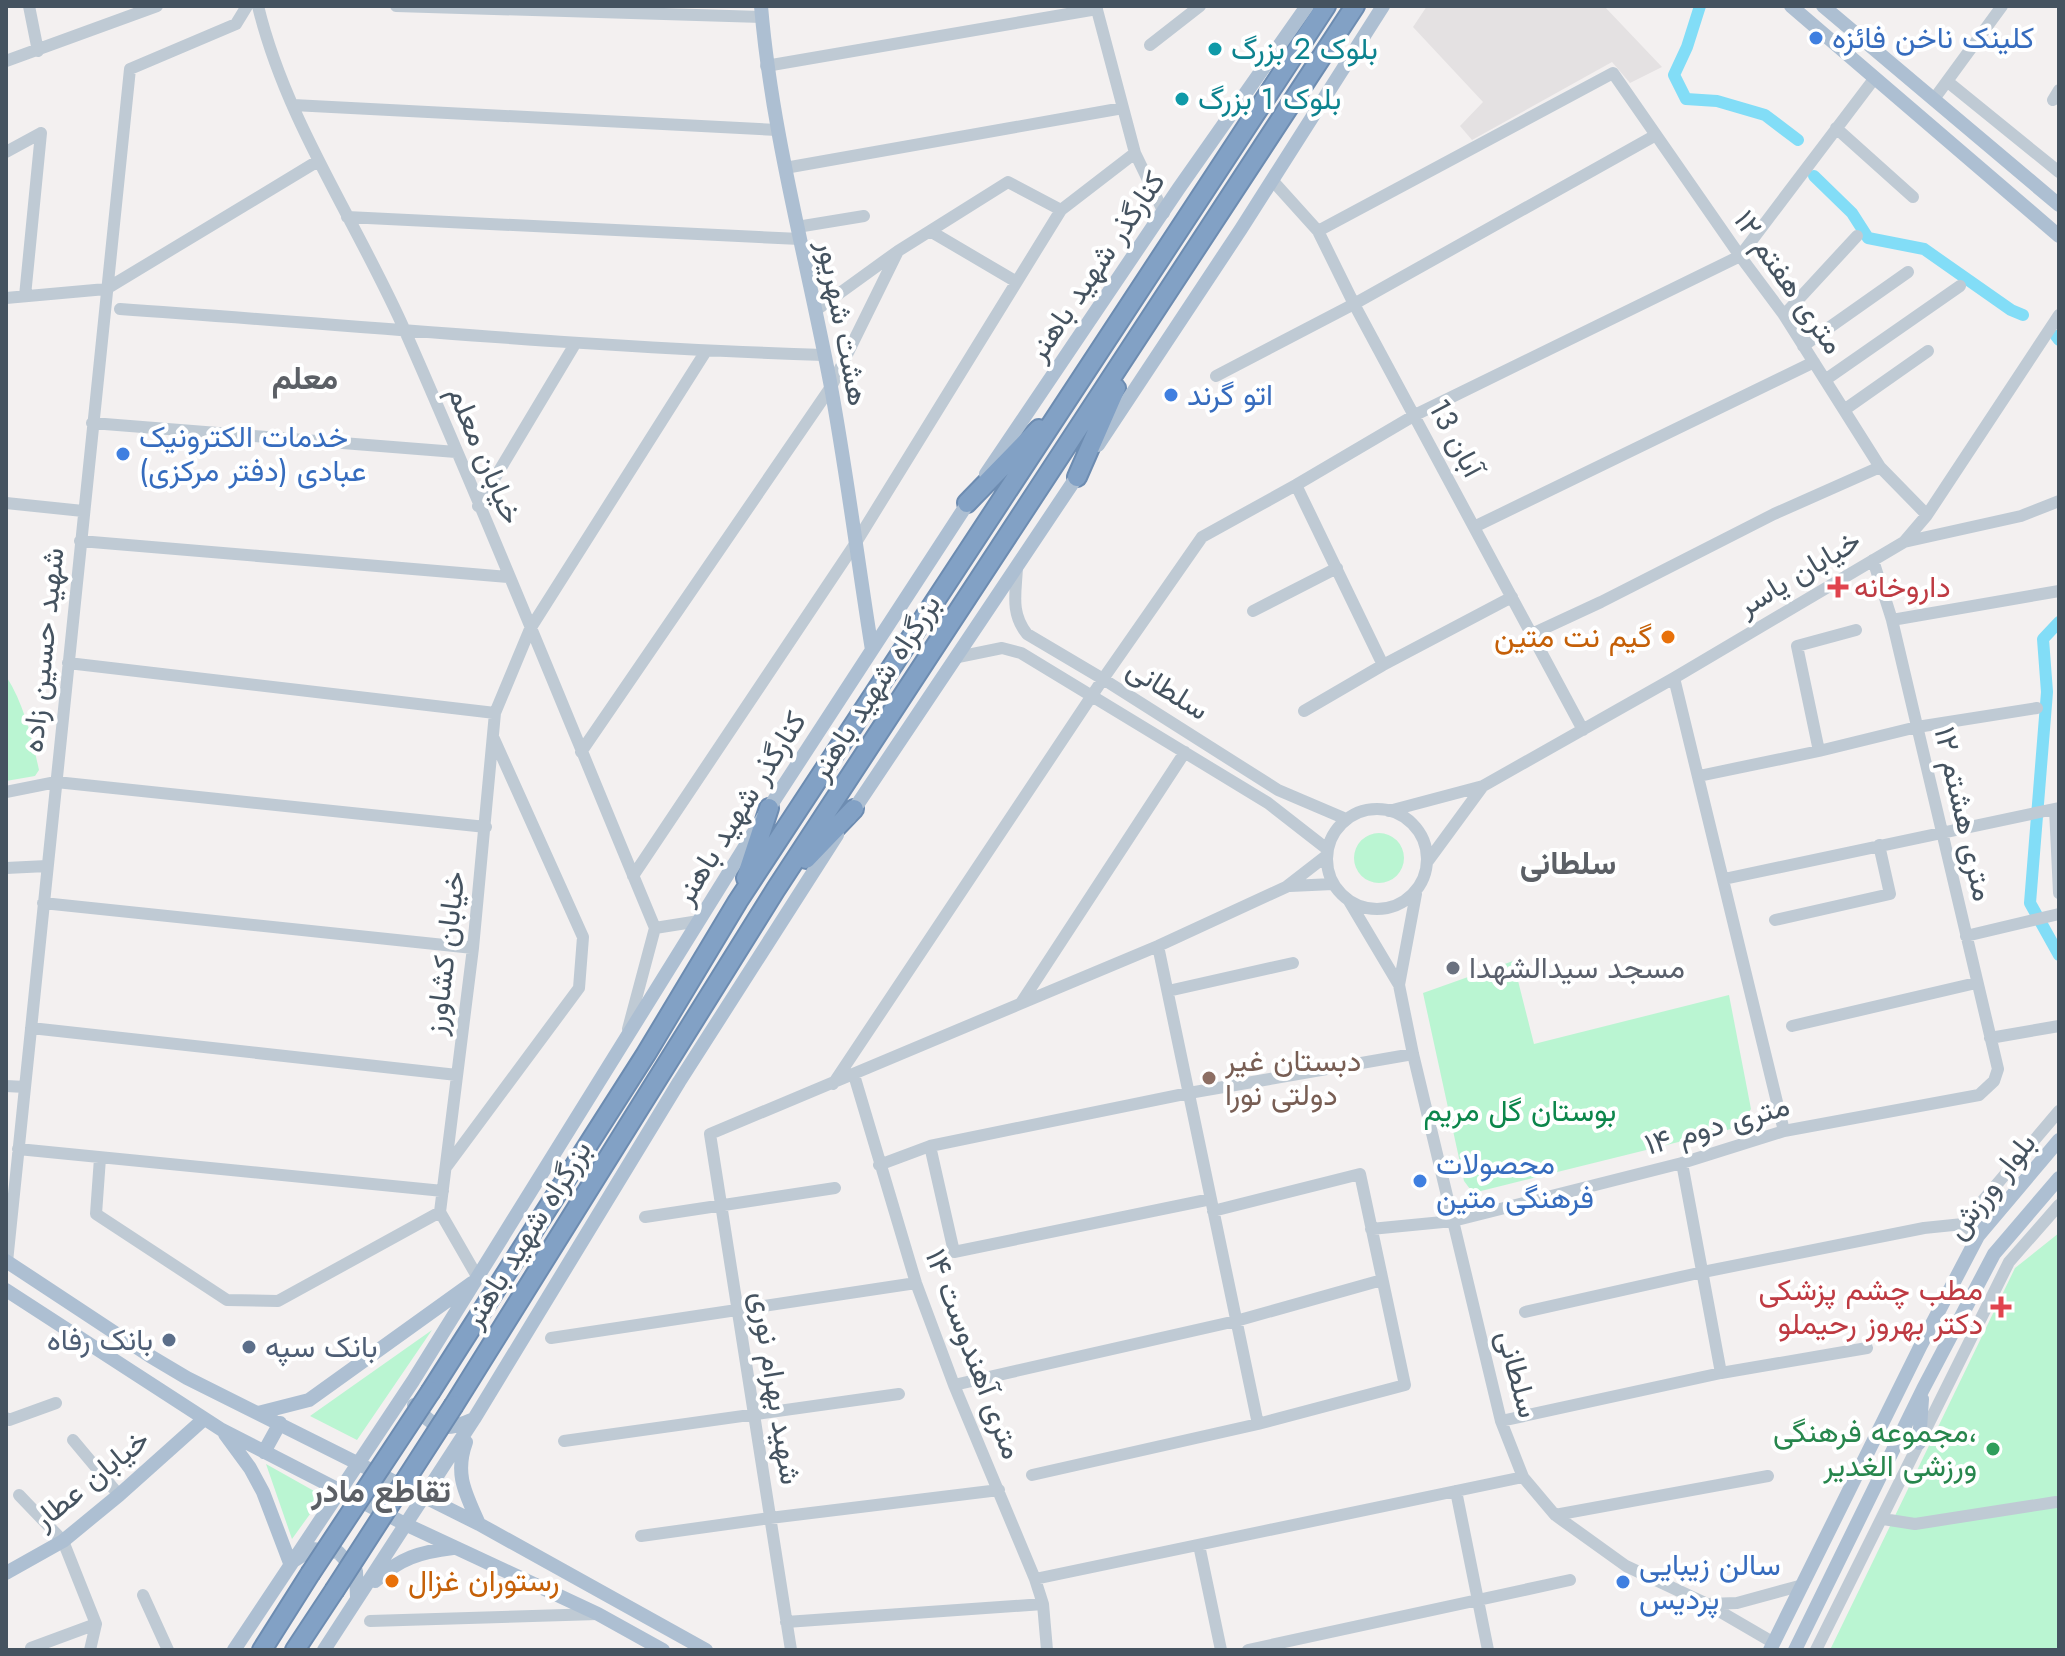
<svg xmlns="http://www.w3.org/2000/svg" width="2065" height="1656" font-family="Jost,Vazirmatn,sans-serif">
	<rect width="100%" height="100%" fill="#f3f0f0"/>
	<!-- education -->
	<path fill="#e4e1e2" d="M1427 6H1604L1662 67 1630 83 1612 62 1472 140 1460 126 1483 102 1413 27Z"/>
	<!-- green -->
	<path fill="#baf5d2" d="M6 676C24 704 32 738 39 770L35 776 6 781Z
		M1354 858a25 25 0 1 1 50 0a25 25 0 1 1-50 0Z
		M1513 961 1534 1044 1729 995 1751 1109 1742 1122 1731 1129 1473 1193 1464 1181 1423 993Z
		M2059 1233V1650H1830L2015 1268Z
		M432 1330 357 1440 310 1416Z
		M266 1464 323 1496 292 1539Z"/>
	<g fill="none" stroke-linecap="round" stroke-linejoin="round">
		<!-- canal -->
		<path stroke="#82ddf7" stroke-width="12" d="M1700 6 1687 47 1674 75 1686 99 1717 101 1765 115 1798 140
			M1814 176 1852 213 1868 238 1924 249 2011 310 2023 315
			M2056 336 2059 340
			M2059 622 2043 639 2047 692 2030 903 2059 955"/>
		<defs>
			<path id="highway" d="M1077 477 1116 388
				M967 503 1039 429
				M806 859 854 809
				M746 878 769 808
				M431 1391 646 1054 738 901 1326 6
				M454 1405 776 889 1355 6
				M262 1650 310 1574
				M295 1650 334 1591"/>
		</defs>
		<!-- highway casing -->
		<use href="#highway" stroke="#6d8cb1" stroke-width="22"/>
		<!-- minor -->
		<path stroke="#bfcad4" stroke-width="12" d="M29 6 38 51
			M258 6C286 122 357 222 405 331 492 528 572 729 655 928
			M396 6 762 17
			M1096 6 1135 153 1164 213
			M1150 45 1200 6
			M6 61 157 6
			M766 66 1097 9
			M1948 82 2059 172
			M1934 99 2002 6
			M2053 100 2059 90
			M293 105 777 130
			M1836 128 1913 197
			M6 152 41 133
			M785 168 1123 108
			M1272 180 1318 231 1354 304 1583 730
			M347 217 800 239
			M797 227 864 216
			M930 231 1015 281
			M1318 231 1613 73 1740 256 1784 315 1880 467 1927 515
			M25 296 41 133
			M6 298 106 289 318 161
			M120 309C355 325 589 348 824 355
			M815 311 898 251 1008 182 1061 210
			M1784 315 1857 236
			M1803 346 1908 272
			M1216 376 1354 304 1656 135
			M1825 380 1960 286
			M1844 410 1928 351
			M92 423 456 452
			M1296 485 1383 665
			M6 503 83 511
			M478 506 575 344
			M1474 527 1814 362
			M80 541 508 577
			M1904 542 2021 516 2059 501
			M1017 567C1016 592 1010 613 1027 634L1103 679 1278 790 1346 819
			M1253 611 1337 568
			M1892 620 2059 591
			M1532 634 1601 602 1774 514 1880 467
			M958 657 1002 648 1021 653 1268 803 1327 849
			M68 663 495 713
			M1674 678 1784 1131
			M1304 711 1383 665 1512 597
			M1819 751 1797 646 1856 630
			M581 752 831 387 898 251
			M1699 776 1819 751 1917 727 2037 708
			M6 792 56 782 486 827
			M1327 859a50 50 0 1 1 100 0a50 50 0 1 1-100 0Z
			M2055 809 2059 893
			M1389 811 1483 786 1674 678 1904 542 1927 515 2059 315
			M1428 861 1483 786
			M6 868 47 866
			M633 876 855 544 1061 210 1135 153
			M1724 879 2059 808
			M1290 886 1333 884
			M1349 901 1399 985 1413 1054 1501 1421 1523 1477 1555 1515 1626 1566 1707 1604 1774 1643
			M43 903 473 948
			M1775 920 1890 894 1879 845
			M655 928 699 921
			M1966 936 2059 914
			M1158 946 1258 1424
			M1399 985 1416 894
			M1168 991 1293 963
			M1021 1003 1185 752
			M1792 1026 1976 983
			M31 1028 457 1075
			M628 1029 655 928
			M1990 1038 2059 1026
			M854 1075 916 1283 954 1385 1035 1579 1043 1604 1047 1650
			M833 1084 1103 679 1202 537 1296 485 1415 415 1740 256 1874 79
			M6 1086 25 1087
			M930 1146 954 1252 1211 1199
			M18 1149 443 1191
			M100 1158 96 1214 227 1300 278 1301 440 1212
			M1682 1163 1721 1373
			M879 1165 930 1146 1189 1093 1413 1054
			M447 1166 579 988 583 937 494 739
			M645 1217 835 1188
			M1963 1224 2059 1111
			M1371 1229 1453 1221 1682 1163 1784 1131 1979 1095 1994 1081 1998 1069 1892 620 1873 560
			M7 1262 130 69 236 24 247 6
			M478 1278 440 1212 473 948 495 713 530 629 706 351
			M1525 1312 1703 1272 1924 1228 1963 1224 1978 1236
			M551 1338 916 1283
			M954 1385 1236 1321 1382 1280
			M6 1418 9 1420 56 1403
			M1501 1421 1721 1373 1867 1348
			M73 1440 119 1495
			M564 1441 899 1394
			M1032 1475 1258 1424 1405 1385 1360 1174 1213 1211
			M1456 1491 1488 1650
			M19 1495 63 1541 96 1624
			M1555 1515 1768 1476
			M1883 1519 1915 1524 2056 1502
			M641 1536 770 1518 999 1490
			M1199 1545 1221 1650
			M1035 1579 1523 1477
			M143 1595 168 1650
			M1708 1604 1737 1603 1803 1585
			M370 1621 598 1614
			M786 1622 1043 1604
			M31 1648 96 1624
			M90 1650 96 1624
			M791 1650 710 1134 1158 946 1286 887 1326 856
			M1248 1650 1570 1580
			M1816 1650 2009 1262 2059 1205"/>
		<!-- major -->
		<path stroke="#adbfd2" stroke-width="14" d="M761 6C772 135 807 260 831 387 847 474 858 563 872 650
			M1791 6 2059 236
			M1823 6 2059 205
			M1098 445 1241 229 1383 6
			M986 474 1179 188 1307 6
			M849 817 1082 469
			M6 1261 150 1356 187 1378 479 1524 706 1650
			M6 1290 222 1430 407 1525 598 1614 663 1650
			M414 1405C435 1430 445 1432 474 1419
			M258 1413 309 1400 472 1283
			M225 1434 250 1468 263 1492 290 1563 312 1549 338 1552 356 1571 357 1597
			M466 1442C454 1475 466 1494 479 1524
			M1919 1443 1922 1399
			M264 1452 280 1423
			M6 1573 63 1541 119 1495 204 1419
			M375 1581C400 1558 420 1552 453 1548
			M234 1650 413 1381 769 808 973 495
			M324 1650 474 1419 679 1082 837 835
			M1770 1650 1921 1345 1978 1236 2059 1140
			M1795 1650 1923 1389 1994 1254 2059 1178"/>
		<!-- highway -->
		<use href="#highway" stroke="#82a1c5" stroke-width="18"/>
		<defs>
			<path id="highway-bridge" d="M310 1574 431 1391
				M334 1591 454 1405"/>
		</defs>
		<!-- highway-bridge casing -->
		<use href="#highway-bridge" stroke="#6d8cb1" stroke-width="22" stroke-linecap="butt"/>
		<!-- highway-bridge -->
		<use href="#highway-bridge" stroke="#82a1c5" stroke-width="18"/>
	</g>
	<!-- markers -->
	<g fill="#3f7fe0" stroke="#fff" stroke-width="3">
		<circle cx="1816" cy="38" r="8"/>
		<circle cx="1171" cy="395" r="8"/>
		<circle cx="123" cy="454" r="8"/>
		<circle cx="1420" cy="1181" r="8"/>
		<circle cx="1623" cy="1582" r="8"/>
	</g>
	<g fill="#0f9aa8" stroke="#fff" stroke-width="3">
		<circle cx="1215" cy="49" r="8"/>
		<circle cx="1182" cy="99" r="8"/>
	</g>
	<g fill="#e0444e" stroke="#fff" stroke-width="3">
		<path d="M1834 575h8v8h8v8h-8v8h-8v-8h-8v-8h8z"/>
		<path d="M1997 1295h8v8h8v8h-8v8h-8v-8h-8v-8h8z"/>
	</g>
	<g fill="#e8710a" stroke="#fff" stroke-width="3">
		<circle cx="1668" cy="637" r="8"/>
		<circle cx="392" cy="1581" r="8"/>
	</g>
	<circle fill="#6b7280" stroke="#fff" stroke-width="3" cx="1453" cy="968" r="8"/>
	<circle fill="#8d6e63" stroke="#fff" stroke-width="3" cx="1209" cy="1078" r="8"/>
	<g fill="#5c6f8a" stroke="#fff" stroke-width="3">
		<circle cx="169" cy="1340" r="8"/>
		<circle cx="249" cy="1347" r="8"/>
	</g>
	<circle fill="#2e9e5b" stroke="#fff" stroke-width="3" cx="1993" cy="1449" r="8"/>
	<g text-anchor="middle" stroke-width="8" stroke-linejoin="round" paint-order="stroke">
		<!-- shop labels -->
		<g font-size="30" fill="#366cbe" stroke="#fff" text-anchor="start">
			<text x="1832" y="48">کلینک ناخن فائزه</text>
			<text x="1187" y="405">اتو گرند</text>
			<text x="139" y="447">خدمات الکترونیک<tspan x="139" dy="34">عبادی (دفتر مرکزی)</tspan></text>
			<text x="1436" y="1174">محصولات<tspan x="1436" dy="34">فرهنگی متین</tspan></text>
			<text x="1639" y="1575">سالن زیبایی<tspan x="1639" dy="34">پردیس</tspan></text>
		</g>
		<!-- culture labels -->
		<g font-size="30" fill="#0d838f" stroke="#fff" text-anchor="start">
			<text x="1231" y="59">بلوک 2 بزرگ</text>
			<text x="1198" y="109">بلوک 1 بزرگ</text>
		</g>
		<!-- street labels -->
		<g font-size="30" fill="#455360" stroke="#fff">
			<text transform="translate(1096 266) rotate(-56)" y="10">کنارگذر شهید باهنر</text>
			<text transform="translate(1789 282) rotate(55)" y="10">۱۲ متری هفتم</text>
			<text transform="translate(843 323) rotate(79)" y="10">هشت شهریور</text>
			<text transform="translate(1456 438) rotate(62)" y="10">13 آبان</text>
			<text transform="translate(485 455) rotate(67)" y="10">خیابان معلم</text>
			<text transform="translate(1799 573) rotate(-31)" y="10">خیابان یاسر</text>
			<text transform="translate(43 650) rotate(-84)" y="10">شهید حسین زاده</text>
			<text transform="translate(875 687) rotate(-57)" y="10">بزرگراه شهید باهنر</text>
			<text transform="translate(1168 689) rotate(32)" y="10">سلطانی</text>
			<text transform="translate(740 808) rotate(-58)" y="10">کنارگذر شهید باهنر</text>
			<text transform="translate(1964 814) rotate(77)" y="10">۱۲ متری هشتم</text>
			<text transform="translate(445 953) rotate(-83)" y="10">خیابان کشاورز</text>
			<text transform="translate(1717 1125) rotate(-16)" y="10">۱۴ متری دوم</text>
			<text transform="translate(1991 1186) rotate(-52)" y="10">بلوار ورزش</text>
			<text transform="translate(527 1234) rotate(-58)" y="10">بزرگراه شهید باهنر</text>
			<text transform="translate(974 1354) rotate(69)" y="10">۱۴ متری آهندوست</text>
			<text transform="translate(1518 1374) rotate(75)" y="10">سلطانی</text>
			<text transform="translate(776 1388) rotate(81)" y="10">شهید بهرام نوری</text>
			<text transform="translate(91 1479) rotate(-39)" y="10">خیابان عطار</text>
		</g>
		<!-- health labels -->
		<g font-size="30" fill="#be3a42" stroke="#fff" text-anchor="start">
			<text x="1854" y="597">داروخانه</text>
			<text x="1983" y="1300" text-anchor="end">مطب چشم پزشکی<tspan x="1983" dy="34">دکتر بهروز رحیملو</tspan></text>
		</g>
		<!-- food labels -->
		<g font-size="30" fill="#c56008" stroke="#fff" text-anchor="end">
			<text x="1652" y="647">گیم نت متین</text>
			<text x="408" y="1591" text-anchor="start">رستوران غزال</text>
		</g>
		<!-- worship labels -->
		<g font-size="30" fill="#5b616d" stroke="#fff" text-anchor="start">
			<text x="1469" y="978">مسجد سیدالشهدا</text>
		</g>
		<!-- education labels -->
		<g font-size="30" fill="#785e54" stroke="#fff" text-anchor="start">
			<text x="1225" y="1071">دبستان غیر<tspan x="1225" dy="34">دولتی نورا</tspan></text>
		</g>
		<!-- park labels -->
		<g font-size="30" fill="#0c864b" stroke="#fff">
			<text x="1520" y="1121">بوستان گل مریم</text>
		</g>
		<!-- service labels -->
		<g font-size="30" fill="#4e5e75" stroke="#fff" text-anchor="end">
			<text x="153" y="1350">بانک رفاه</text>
			<text x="265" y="1357" text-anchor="start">بانک سپه</text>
		</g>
		<!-- leisure labels -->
		<g font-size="30" fill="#27864d" stroke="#fff" text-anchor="end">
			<text x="1977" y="1442">مجموعه فرهنگی،<tspan x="1977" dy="34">ورزشی الغدیر</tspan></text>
		</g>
		<!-- neighbourhood labels -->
		<g font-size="32" font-weight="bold" fill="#5c6066" stroke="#fff">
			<text x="305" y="389">معلم</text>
			<text x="1568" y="874">سلطانی</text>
			<text x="381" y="1502">تقاطع مادر</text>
		</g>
	</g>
	<!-- border -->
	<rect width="2065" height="1656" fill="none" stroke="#455360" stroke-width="16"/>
</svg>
